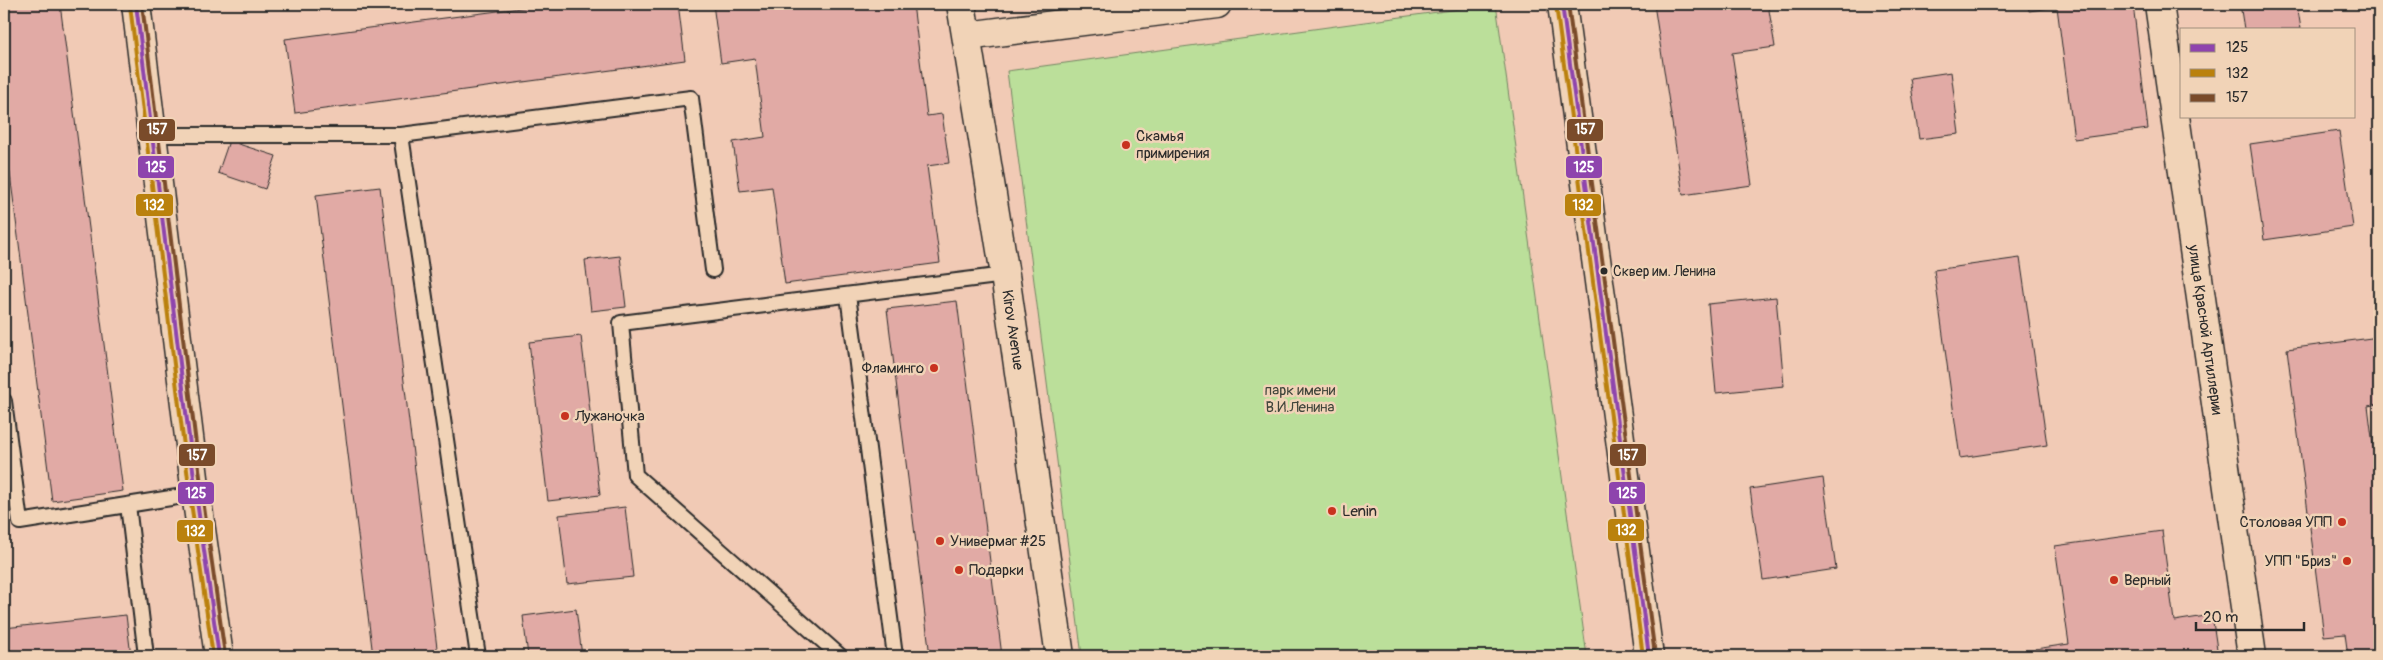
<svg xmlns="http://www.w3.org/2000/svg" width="2383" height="660" font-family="Pangolin,sans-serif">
	<rect width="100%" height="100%" fill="#f1cab5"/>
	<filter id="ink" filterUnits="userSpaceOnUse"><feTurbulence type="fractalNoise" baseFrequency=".02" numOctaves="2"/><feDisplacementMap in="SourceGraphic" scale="10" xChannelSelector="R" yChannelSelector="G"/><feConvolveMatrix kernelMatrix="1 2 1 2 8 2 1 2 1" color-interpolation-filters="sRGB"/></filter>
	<g filter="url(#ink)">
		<!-- green -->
		<path fill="#bbdf9a" stroke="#738562" d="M1496 4 1587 656H1082L1007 71Z"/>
		<!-- building -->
		<path fill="#e1aaa5" stroke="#2b2b2b" d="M30 4H60L123 491 52 501 4 127V7Z
			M551 4H678L685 60 295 113 285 39Z
			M713 4H913L927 116 942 114 949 163 927 166 940 263 785 284 772 187 740 191 733 142 765 137 755 58 721 63Z
			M1654 4H1768L1775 47 1732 53 1752 185 1683 195Z
			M2028 4H2133L2148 129 2074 139 2057 7 2029 11Z
			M2240 4H2297L2301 29H2244Z
			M1951 72 1959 134 1919 139 1910 78Z
			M2339 131 2353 227 2264 240 2250 144Z
			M229 141 276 156 265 189 218 173Z
			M380 187 438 656H373L316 195Z
			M620 256 626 307 591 311 585 260Z
			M2020 258 2047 445 1960 458 1934 270Z
			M1776 297 1784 386 1716 393 1708 304Z
			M957 301 1002 656H930L887 309Z
			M581 336 600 495 548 501 529 342Z
			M2379 337V404L2368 406 2379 493V629L2374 630 2378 656H2348L2345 634 2324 636 2287 349Z
			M1823 478 1836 569 1763 580 1750 489Z
			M625 507 633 577 567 584 559 515Z
			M2162 531 2174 621 2212 615 2218 656H2036L2035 649 2069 644 2055 546Z
			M576 609 582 656H528L523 616Z
			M126 615 131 656H4V628Z"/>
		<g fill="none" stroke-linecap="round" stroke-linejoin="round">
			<defs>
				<path id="service" d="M152 135H401L691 98 713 270
					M401 135 478 656
					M848 295 895 656
					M4 401 20 522 196 494
					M128 505 146 656
					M840 656 635 475 621 323 1005 275"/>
				<g id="minor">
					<path id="s1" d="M961 4 1005 275 1060 656"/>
					<path id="s2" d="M2159 4 2252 656"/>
					<path d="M967 36 1217 4"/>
				</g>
				<path id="primary" d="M136 4 196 494 219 656
					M1562 4 1649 656"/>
			</defs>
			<!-- service casing -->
			<use href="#service" stroke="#2b2b2b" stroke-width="18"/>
			<!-- minor casing -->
			<use href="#minor" stroke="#2b2b2b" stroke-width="31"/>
			<!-- primary casing -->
			<use href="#primary" stroke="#2b2b2b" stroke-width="31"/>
			<!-- service -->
			<use href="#service" stroke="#f1d3b7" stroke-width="14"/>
			<!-- minor -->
			<use href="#minor" stroke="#f1d3b7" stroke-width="28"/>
			<!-- primary -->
			<use href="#primary" stroke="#f1d3b7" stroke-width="28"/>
			<defs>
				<path id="bus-1" d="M136 4 196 494 219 656
					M1562 4 1649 656"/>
				<path id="bus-2" d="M130 5 190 495 213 656
					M1556 5 1643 656"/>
				<path id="bus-3" d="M142 4 202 493 225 655
					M1568 4 1655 655"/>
			</defs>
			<!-- bus-1 casing -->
			<use href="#bus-1" stroke="#f1d3b7" stroke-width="8"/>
			<!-- bus-2 casing -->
			<use href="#bus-2" stroke="#f1d3b7" stroke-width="8"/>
			<!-- bus-3 casing -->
			<use href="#bus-3" stroke="#f1d3b7" stroke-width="8"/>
			<!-- bus-1 -->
			<use href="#bus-1" stroke="#8e44ad" stroke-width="4"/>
			<!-- bus-2 -->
			<use href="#bus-2" stroke="#ba810d" stroke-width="4"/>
			<!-- bus-3 -->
			<use href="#bus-3" stroke="#7a4b2a" stroke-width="4"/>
		</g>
	</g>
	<!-- markers -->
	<g fill="#c8321e" stroke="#f1d3b7" stroke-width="2">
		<circle cx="1126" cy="145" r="5"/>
		<circle cx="934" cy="368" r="5"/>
		<circle cx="565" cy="416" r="5"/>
		<circle cx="1332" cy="511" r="5"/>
		<circle cx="2342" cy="522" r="5"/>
		<circle cx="940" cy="541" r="5"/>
		<circle cx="2347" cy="561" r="5"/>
		<circle cx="959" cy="570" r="5"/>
		<circle cx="2114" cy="580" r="5"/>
	</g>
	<circle fill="#2b2b2b" stroke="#f1d3b7" stroke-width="2" cx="1604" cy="271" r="4.5"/>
	<g text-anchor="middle" stroke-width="5" stroke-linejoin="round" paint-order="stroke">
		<!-- bus labels -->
		<g font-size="14" fill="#2b2b2b" stroke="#f1d3b7" text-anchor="start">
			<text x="1613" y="276">Сквер им. Ленина</text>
		</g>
		<!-- poi labels -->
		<g font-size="15" fill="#2b2b2b" stroke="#f1d3b7" text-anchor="start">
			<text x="1136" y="141">Скамья<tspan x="1136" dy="17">примирения</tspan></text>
			<text x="924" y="373" text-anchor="end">Фламинго</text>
			<text x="575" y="421">Лужаночка</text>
			<text x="1342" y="516">Lenin</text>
			<text x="2332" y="527" text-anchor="end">Столовая УПП</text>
			<text x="950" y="546">Универмаг #25</text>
			<text x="2337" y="566" text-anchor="end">УПП "Бриз"</text>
			<text x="969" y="575">Подарки</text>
			<text x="2124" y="585">Верный</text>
		</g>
		<!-- street labels -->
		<g font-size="15" fill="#2b2b2b" stroke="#f1d3b7">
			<text dy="5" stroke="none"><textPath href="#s1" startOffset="330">Kirov Avenue</textPath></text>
			<text dy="5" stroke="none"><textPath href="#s2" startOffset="329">улица Красной Артиллерии</textPath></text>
		</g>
		<!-- park labels -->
		<g font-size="15" fill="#41463c" stroke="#f1d3b7">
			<text x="1300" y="395">парк имени<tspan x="1300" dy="17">В.И.Ленина</tspan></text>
		</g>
	</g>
	<g stroke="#f1d3b7" stroke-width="2">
		<rect x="1566" y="118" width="38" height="24" rx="5" fill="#7a4b2a"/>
		<rect x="138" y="118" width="38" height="24" rx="5" fill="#7a4b2a"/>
		<rect x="1565" y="155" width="38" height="24" rx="5" fill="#8e44ad"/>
		<rect x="137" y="155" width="38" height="24" rx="5" fill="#8e44ad"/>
		<rect x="1564" y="193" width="38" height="24" rx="5" fill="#ba810d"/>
		<rect x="135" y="193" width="39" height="24" rx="5" fill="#ba810d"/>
		<rect x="1609" y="443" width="38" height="24" rx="5" fill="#7a4b2a"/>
		<rect x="178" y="443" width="38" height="24" rx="5" fill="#7a4b2a"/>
		<rect x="1608" y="481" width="38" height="24" rx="5" fill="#8e44ad"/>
		<rect x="177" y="481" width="38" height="24" rx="5" fill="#8e44ad"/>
		<rect x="1607" y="518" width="38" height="24" rx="5" fill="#ba810d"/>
		<rect x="176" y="519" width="38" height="24" rx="5" fill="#ba810d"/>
	</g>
	<g font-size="14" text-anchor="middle" font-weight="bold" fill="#fff">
		<text x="1585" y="134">157</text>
		<text x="157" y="134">157</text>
		<text x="1584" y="172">125</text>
		<text x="156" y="172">125</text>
		<text x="1583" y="210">132</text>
		<text x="154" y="210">132</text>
		<text x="1628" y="460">157</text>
		<text x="197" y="460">157</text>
		<text x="1627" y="498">125</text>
		<text x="196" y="498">125</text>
		<text x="1626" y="535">132</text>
		<text x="195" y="536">132</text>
	</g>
	<!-- margin -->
	<rect width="2383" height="660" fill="none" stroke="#f1d3b7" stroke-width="20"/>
	<rect x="10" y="10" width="2363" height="640" fill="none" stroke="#2b2b2b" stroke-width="2" filter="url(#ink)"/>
	<!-- legend -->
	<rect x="2180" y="28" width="175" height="90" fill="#f1d3b7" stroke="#a2907f"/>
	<rect x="2190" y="44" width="25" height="8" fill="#8e44ad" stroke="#a2907f"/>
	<text x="2226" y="52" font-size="15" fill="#2b2b2b">125</text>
	<rect x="2190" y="69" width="25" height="8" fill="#ba810d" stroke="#a2907f"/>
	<text x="2226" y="78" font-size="15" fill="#2b2b2b">132</text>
	<rect x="2190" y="94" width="25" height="8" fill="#7a4b2a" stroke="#a2907f"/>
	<text x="2226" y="102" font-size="15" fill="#2b2b2b">157</text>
	<!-- scale -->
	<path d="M2196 622v8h108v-8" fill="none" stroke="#2b2b2b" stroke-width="2.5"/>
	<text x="2203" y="622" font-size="15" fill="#2b2b2b" stroke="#f1d3b7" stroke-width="4" paint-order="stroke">20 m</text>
</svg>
